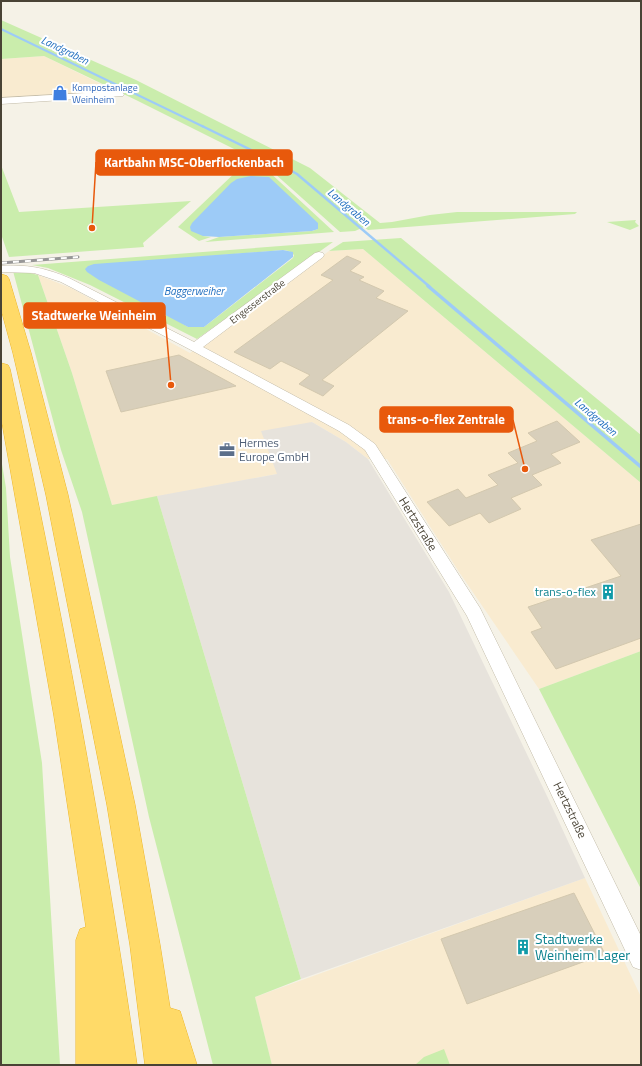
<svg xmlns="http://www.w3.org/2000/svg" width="642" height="1066" font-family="'Titillium Web',sans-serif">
	<rect width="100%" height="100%" fill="#f5f2e7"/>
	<!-- commercial -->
	<path fill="#f9ebd0" d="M44 56 105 86 103 93 1 99V59Z
		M363 249 641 483V651L539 689 459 572 387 459H368L346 442 312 422 277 474 112 505 72 373 38 275 71 288 190 353 329 251Z
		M585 878 641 997V1065H272L255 997Z"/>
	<!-- industrial -->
	<path fill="#e7e3dc" d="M312 422 346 442 368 459 449 592 547 796 585 878 301 979 157 496 277 474 261 431Z"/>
	<!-- green -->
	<path fill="#caedac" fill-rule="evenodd" d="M1 20 136 80 310 168 380 223 392 222 430 215 457 212H577L575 214 368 230 364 227 355 231 340 232 264 164 136 100 44 56 1 59Z
		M250 163 261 165 266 169 334 232 205 242 219 237 312 231 318 229 203 236 211 237 199 241 178 227 240 168Z
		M1 165 19 212 191 201 143 243 144 247 9 257 1 234Z
		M636 220 635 222 639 226 630 230 607 222Z
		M401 238 641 435V483L363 249 329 251 343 242Z
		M333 242 197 339 90 285 48 268 32 265ZM283 250 289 251 294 255 293 258 204 327H188L88 266Z
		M13 271 26 272 38 275 72 373 112 505 157 496 301 979 255 997 272 1065H213L149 817 82 512 61 450Z
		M1 458 6 488 10 557 42 763 60 1065H2Z
		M641 651V889L539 689Z
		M444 1049 450 1065H415L424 1057Z"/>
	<!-- water -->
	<path fill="#9dcbf7" d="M251 176 269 177 318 223V229L312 231 219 237 203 236 191 231 190 227 192 223 231 183 237 179Z
		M283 250 293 252V257L204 327H188L99 280 87 272 85 269 88 266 94 264Z"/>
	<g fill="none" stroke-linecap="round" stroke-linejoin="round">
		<!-- stream-far2 -->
		<path stroke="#9dcbf7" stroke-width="2" d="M1 29 204 127"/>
		<!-- stream-far1 -->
		<path stroke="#9dcbf7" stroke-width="2.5" d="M202 126 278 163 297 174 430 287"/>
		<!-- stream -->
		<path stroke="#9dcbf7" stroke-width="3.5" d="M428 286 641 467"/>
	</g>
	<!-- building -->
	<path fill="#d8cfbb" stroke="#d3c8ae" d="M347 256 361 262 350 271 364 277 359 280 384 291 376 298 408 311 322 380 334 386 323 396 299 384 310 375 281 361 270 369 234 352 333 280 321 275Z
		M179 355 236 386 121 412 106 371Z
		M557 421 580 442 551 454 561 463 532 475 542 485 511 498 521 509 489 523 480 513 449 526 427 502 458 489 466 498 498 485 488 475 518 463 508 453 537 441 528 433Z
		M641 524V638L556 669 531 632 542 628 528 607 621 576 591 540Z
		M574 893 605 954 467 1004 441 939Z"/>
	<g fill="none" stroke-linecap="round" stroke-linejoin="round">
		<defs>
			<path id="minor" d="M120 91 124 94 123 96 1 104V98Z
				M319 252 323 253 324 255 323 257 203 347 349 425 375 444 480 608 641 936V970L633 967 467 616 365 450 339 431 191 350 61 282 34 273 1 272V266C26 264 46 268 69 278L194 342 315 253Z"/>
			<path id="highway" d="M1 274 7 276 9 279 31 353 68 495 135 805 160 945 170 1008 180 1011 197 1065H145L130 945 107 805 46 495 13 353 1 309Z
				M1 363 8 365 10 369C60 600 103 831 137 1065H76V940L80 929 86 927 54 716 1 417Z"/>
		</defs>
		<!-- minor casing -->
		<use href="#minor" stroke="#c2bba8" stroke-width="1"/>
		<!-- highway casing -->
		<use href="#highway" stroke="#edb629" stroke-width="1"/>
		<!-- minor -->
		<use href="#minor" fill="#fff" fill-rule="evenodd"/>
		<!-- highway -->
		<use href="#highway" fill="#ffda68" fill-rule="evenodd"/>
		<defs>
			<path id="rail" d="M1 263 78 257"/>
		</defs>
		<!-- rail casing -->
		<use href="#rail" stroke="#979797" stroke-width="3"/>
		<!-- rail -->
		<use href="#rail" stroke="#fff" stroke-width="2" stroke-dasharray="6" stroke-linecap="butt"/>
	</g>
	<!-- icons -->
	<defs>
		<symbol id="shop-bare" viewBox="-9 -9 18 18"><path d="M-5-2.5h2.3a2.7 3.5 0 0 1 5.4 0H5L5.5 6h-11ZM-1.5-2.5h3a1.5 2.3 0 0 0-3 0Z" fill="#3f7fe0" stroke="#fff" stroke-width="2.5" paint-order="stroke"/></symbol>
		<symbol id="office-bare" viewBox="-9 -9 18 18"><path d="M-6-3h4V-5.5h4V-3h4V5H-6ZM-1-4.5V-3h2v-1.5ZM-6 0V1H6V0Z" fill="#5c6f8a" stroke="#fff" stroke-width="2.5" paint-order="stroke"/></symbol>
		<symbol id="building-bare" viewBox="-9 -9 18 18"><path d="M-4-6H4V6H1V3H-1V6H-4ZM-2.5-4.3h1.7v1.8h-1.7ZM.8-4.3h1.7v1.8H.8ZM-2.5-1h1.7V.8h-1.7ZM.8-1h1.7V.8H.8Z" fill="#0f9aa8" stroke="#fff" stroke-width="2.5" paint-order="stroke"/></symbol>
	</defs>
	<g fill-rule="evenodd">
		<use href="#shop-bare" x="49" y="82" width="22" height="22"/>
		<use href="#office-bare" x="216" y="439" width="22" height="22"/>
		<use href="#building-bare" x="597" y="581" width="22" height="22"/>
		<use href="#building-bare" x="512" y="936" width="22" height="22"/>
	</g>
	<g text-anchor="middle" stroke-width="4" stroke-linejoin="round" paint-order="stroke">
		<!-- far-shop labels -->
		<g font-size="10" fill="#366cbe" stroke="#fff" text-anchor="start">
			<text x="72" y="91">Kompostanlage<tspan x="72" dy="12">Weinheim</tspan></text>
		</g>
		<!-- far-street labels -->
		<g font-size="10" fill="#494335" stroke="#fff">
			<text transform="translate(257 301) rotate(-37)" y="4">Engesserstraße</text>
		</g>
		<!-- far-water labels -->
		<g font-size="11" font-style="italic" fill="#2370c0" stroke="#fff">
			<text transform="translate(65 50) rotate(26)" y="4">Landgraben</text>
			<text transform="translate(349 207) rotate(40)" y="4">Landgraben</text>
			<text x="194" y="295">Baggerweiher</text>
			<text transform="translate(596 417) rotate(40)" y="4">Landgraben</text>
		</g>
		<!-- service labels -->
		<g font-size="12" fill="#4e5e75" stroke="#fff" text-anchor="start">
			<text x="239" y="447">Hermes<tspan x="239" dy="14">Europe GmbH</tspan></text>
		</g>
		<!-- street labels -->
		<g font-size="12" fill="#494335" stroke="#fff">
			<text transform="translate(418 524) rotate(58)" y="4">Hertzstraße</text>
			<text transform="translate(570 810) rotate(64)" y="4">Hertzstraße</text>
		</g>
		<!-- culture labels -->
		<g font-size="12" fill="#0d838f" stroke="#fff" text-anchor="end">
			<text x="596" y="596">trans-o-flex</text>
		</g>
		<!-- near-culture labels -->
		<g font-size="14" fill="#0d838f" stroke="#fff" text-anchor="start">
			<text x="535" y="944">Stadtwerke<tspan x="535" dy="16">Weinheim Lager</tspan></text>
		</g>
	</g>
	<!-- callouts -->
	<path fill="none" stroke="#e8590c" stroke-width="1.5" d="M92 228L96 162M171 385L165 316M525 469L513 420"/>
	<g fill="#e8590c" stroke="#fff" stroke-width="1.5">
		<circle cx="92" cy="228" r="4"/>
		<circle cx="171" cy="385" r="4"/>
		<circle cx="525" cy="469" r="4"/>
	</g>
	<g fill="#e8590c" stroke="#e8590c" stroke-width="1.5">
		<rect x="96" y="150" width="196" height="25" rx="4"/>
		<rect x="24" y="303" width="141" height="25" rx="4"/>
		<rect x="380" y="407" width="133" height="25" rx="4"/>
	</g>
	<g font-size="13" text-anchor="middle" font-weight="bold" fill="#fff">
		<text x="194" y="167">Kartbahn MSC-Oberflockenbach</text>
		<text x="94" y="320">Stadtwerke Weinheim</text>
		<text x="446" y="424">trans-o-flex Zentrale</text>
	</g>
	<!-- border -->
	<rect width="642" height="1066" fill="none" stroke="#494335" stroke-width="4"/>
</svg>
